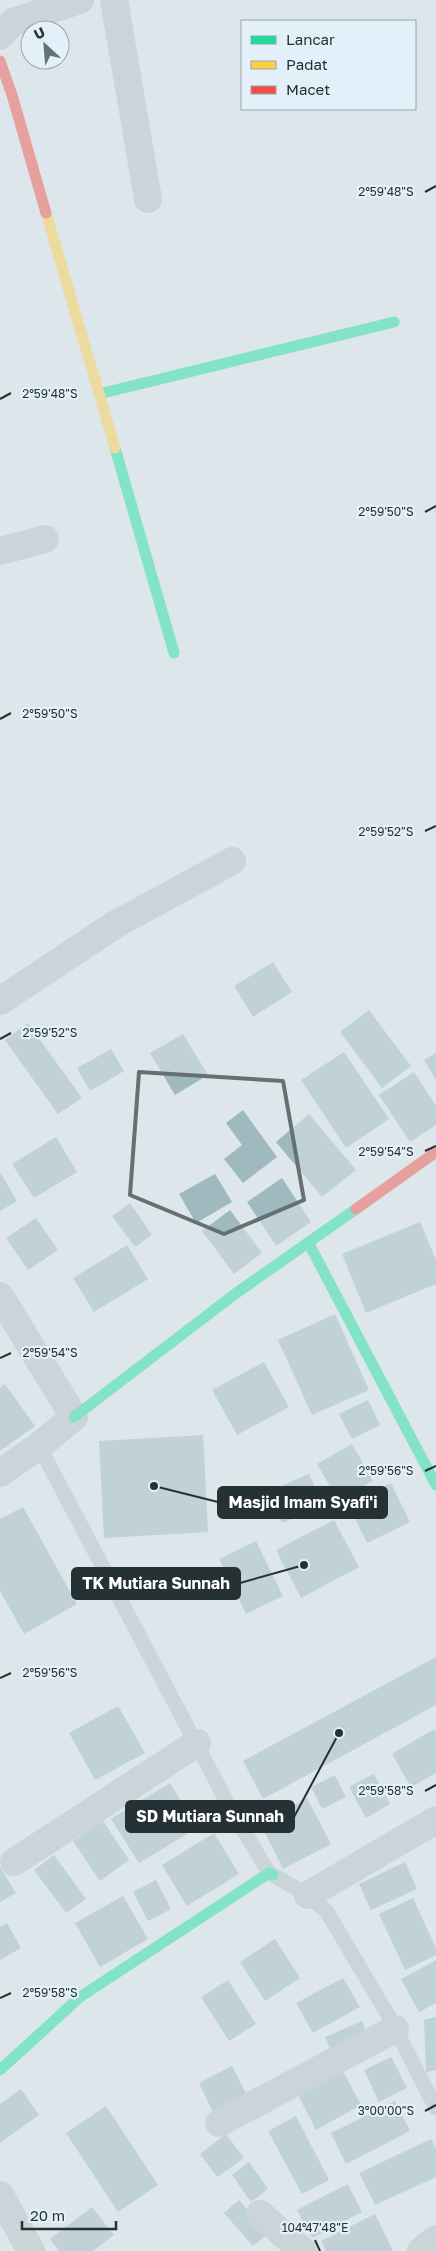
<svg xmlns="http://www.w3.org/2000/svg" width="436" height="2251" font-family="'Golos Text',sans-serif">
	<rect width="100%" height="100%" fill="#dde6eb"/>
	<!-- building -->
	<path fill="#9ebabe" d="M273 962 292 992 253 1017 234 986Z
		M369 1010 411 1066 382 1088 340 1032Z
		M28 1023 82 1098 58 1114 5 1040Z
		M183 1034 208 1075 175 1095 150 1053Z
		M111 1049 124 1071 90 1091 77 1068Z
		M344 1052 389 1119 346 1148 301 1080Z
		M436 1053V1080L424 1060Z
		M414 1072 436 1106V1125L410 1142 379 1095Z
		M243 1110 277 1157 243 1183 224 1159 242 1145 226 1123Z
		M309 1114 356 1170 322 1197 276 1142Z
		M56 1137 77 1172 34 1198 12 1164Z
		M0 1172 17 1201 0 1211Z
		M215 1174 232 1202 196 1223 179 1194Z
		M282 1178 311 1222 276 1246 247 1202Z
		M130 1203 152 1235 135 1247 112 1216Z
		M230 1210 262 1253 234 1274 202 1231Z
		M36 1218 58 1250 28 1270 6 1238Z
		M420 1222 436 1260V1284L366 1313 342 1254Z
		M127 1245 148 1279 94 1312 73 1278Z
		M335 1314 369 1390 312 1415 278 1340Z
		M264 1362 289 1407 237 1435 212 1390Z
		M5 1384 35 1426 0 1451V1388Z
		M368 1400 380 1425 352 1439 339 1414Z
		M203 1435 208 1532 104 1538 99 1441Z
		M352 1444 373 1481 338 1500 317 1464Z
		M309 1474 323 1505 282 1523 268 1492Z
		M391 1483 410 1522 367 1543 348 1504Z
		M23 1507 77 1604 24 1634 0 1591V1519Z
		M334 1520 359 1567 301 1598 276 1550Z
		M256 1541 283 1596 246 1614 219 1559Z
		M436 1657V1705L263 1799 243 1761Z
		M118 1706 145 1753 95 1780 69 1733Z
		M434 1729 436 1733V1773L411 1787 392 1754Z
		M374 1774 390 1804 366 1818 349 1787Z
		M335 1775 346 1797 322 1809 311 1787Z
		M170 1783 197 1828 139 1863 111 1819Z
		M307 1798 331 1844 283 1869 260 1823Z
		M103 1821 129 1860 100 1881 73 1841Z
		M214 1833 239 1874 187 1906 162 1865Z
		M54 1855 86 1899 66 1913 34 1870Z
		M405 1862 417 1889 371 1910 359 1884Z
		M0 1867 16 1893 0 1902Z
		M156 1880 171 1909 148 1921 133 1892Z
		M123 1896 148 1939 100 1967 75 1923Z
		M413 1898 436 1948V1955L405 1970 379 1914Z
		M7 1923 21 1948 0 1960V1927Z
		M275 1939 300 1978 265 2001 240 1962Z
		M436 1960V2003L419 2012 401 1979Z
		M343 1978 360 2007 313 2033 296 2003Z
		M228 1980 256 2024 229 2041 201 1997Z
		M436 2017V2070L426 2072 424 2020Z
		M362 2021 369 2038 332 2053 325 2037Z
		M391 2057 407 2088 379 2102 364 2070Z
		M232 2066 248 2097 214 2114 199 2083Z
		M343 2071 361 2105 316 2130 298 2095Z
		M21 2089 39 2115 0 2143V2104Z
		M395 2101 410 2131 346 2164 331 2133Z
		M106 2106 158 2185 118 2212 66 2133Z
		M296 2116 329 2180 302 2194 268 2131Z
		M226 2134 244 2158 217 2177 200 2154Z
		M431 2139 436 2149V2177L375 2205 359 2173Z
		M249 2162 268 2189 251 2202 232 2175Z
		M348 2184 362 2212 312 2238 297 2210Z
		M239 2200 268 2234 253 2246 224 2213Z
		M92 2207 114 2235 93 2251H59L50 2239Z
		M375 2214 393 2251H326L321 2241Z"/>
	<g fill="none" stroke-linecap="round" stroke-linejoin="round">
		<!-- lane -->
		<path stroke="#b6bfc3" stroke-width="15" d="M39 1446 228 1804 269 1873
			M273 1875 308 1895 327 1912 388 2015 436 2108"/>
		<!-- street -->
		<path stroke="#b6bfc3" stroke-width="28" d="M114 0 148 199
			M0 36 13 22 80 0
			M0 551 45 539
			M0 1001 116 924 232 861
			M0 1296 74 1417 39 1446 0 1473
			M14 1862 197 1743
			M308 1895 436 1820
			M219 2123 395 2029
			M0 2195 31 2251
			M260 2214 303 2251
			M421 2251 436 2239"/>
		<!-- fast -->
		<path stroke="#16e098" stroke-width="11" d="M99 394 394 322
			M115 448 174 653
			M308 1242 436 1485
			M74 1417 235 1294 356 1209
			M0 2070 80 1997 269 1873 273 1875"/>
		<!-- slow -->
		<path stroke="#ffcf43" stroke-width="11" d="M46 213 115 448"/>
		<!-- jam -->
		<path stroke="#f24e42" stroke-width="11" d="M0 61 12 95 46 213
			M356 1209 436 1152"/>
	</g>
	<!-- marked area -->
	<path d="M0 0H436V2251H0ZM139 1072 283 1081 304 1200 224 1234 130 1195Z" fill="#dde6eb" fill-opacity=".55" fill-rule="evenodd"/>
	<path fill="none" stroke="#657073" stroke-width="4" stroke-linejoin="round" d="M139 1072 283 1081 304 1200 224 1234 130 1195Z"/>
	<!-- ticks -->
	<path fill="none" stroke="#253133" stroke-width="2" d="M425 192 436 186M0 399 11 393M425 512 436 506M0 719 11 713M425 831 436 826M0 1039 11 1033M425 1151 436 1146M0 1358 11 1353M425 1471 436 1466M0 1678 11 1673M425 1791 436 1785M0 1998 11 1993M425 2111 436 2105M315 2240 320 2251"/>
	<g font-size="12" text-anchor="middle" fill="#253133" stroke="#e3f0f9" stroke-width="4.5" stroke-linejoin="round" paint-order="stroke">
		<text x="386" y="196">2°59'48"S</text>
		<text x="50" y="398">2°59'48"S</text>
		<text x="386" y="516">2°59'50"S</text>
		<text x="50" y="718">2°59'50"S</text>
		<text x="386" y="836">2°59'52"S</text>
		<text x="50" y="1037">2°59'52"S</text>
		<text x="386" y="1156">2°59'54"S</text>
		<text x="50" y="1357">2°59'54"S</text>
		<text x="386" y="1475">2°59'56"S</text>
		<text x="50" y="1677">2°59'56"S</text>
		<text x="386" y="1795">2°59'58"S</text>
		<text x="50" y="1997">2°59'58"S</text>
		<text x="386" y="2115">3°00'00"S</text>
		<text x="315" y="2232">104°47'48"E</text>
	</g>
	<!-- callouts -->
	<path fill="none" stroke="#253133" stroke-width="2" d="M154 1486L218 1502M304 1565L240 1583M339 1733L294 1817"/>
	<g fill="#253133" stroke="#e3f0f9" stroke-width="2">
		<circle cx="154" cy="1486" r="5"/>
		<circle cx="304" cy="1565" r="5"/>
		<circle cx="339" cy="1733" r="5"/>
	</g>
	<g fill="#253133" stroke="#253133" stroke-width="2">
		<rect x="218" y="1487" width="169" height="31" rx="5"/>
		<rect x="72" y="1568" width="168" height="31" rx="5"/>
		<rect x="126" y="1801" width="168" height="31" rx="5"/>
	</g>
	<g font-size="16" text-anchor="middle" font-weight="bold" fill="#fff">
		<text x="303" y="1508">Masjid Imam Syafi'i</text>
		<text x="156" y="1589">TK Mutiara Sunnah</text>
		<text x="210" y="1822">SD Mutiara Sunnah</text>
	</g>
	<!-- legend -->
	<rect x="241" y="20" width="175" height="90" fill="#e3f0f9" stroke="#97a4aa"/>
	<rect x="251" y="36" width="25" height="8" fill="#16e098" stroke="#97a4aa"/>
	<text x="286" y="45" font-size="15" fill="#253133">Lancar</text>
	<rect x="251" y="61" width="25" height="8" fill="#ffcf43" stroke="#97a4aa"/>
	<text x="286" y="70" font-size="15" fill="#253133">Padat</text>
	<rect x="251" y="86" width="25" height="8" fill="#f24e42" stroke="#97a4aa"/>
	<text x="286" y="95" font-size="15" fill="#253133">Macet</text>
	<!-- north arrow -->
	<g transform="translate(45 45) rotate(334)"><circle r="24" fill="#e3f0f9" stroke="#97a4aa"/>
	<path d="M0-4L9 19L0 12L-9 19Z" fill="#657073"/>
	<text y="-8" font-size="14" font-weight="bold" text-anchor="middle" fill="#253133">U</text>
	</g>
	<!-- scale -->
	<path d="M22 2221v8h94v-8" fill="none" stroke="#253133" stroke-width="2.5"/>
	<text x="30" y="2221" font-size="15" fill="#253133" stroke="#e3f0f9" stroke-width="4" paint-order="stroke">20 m</text>
</svg>
